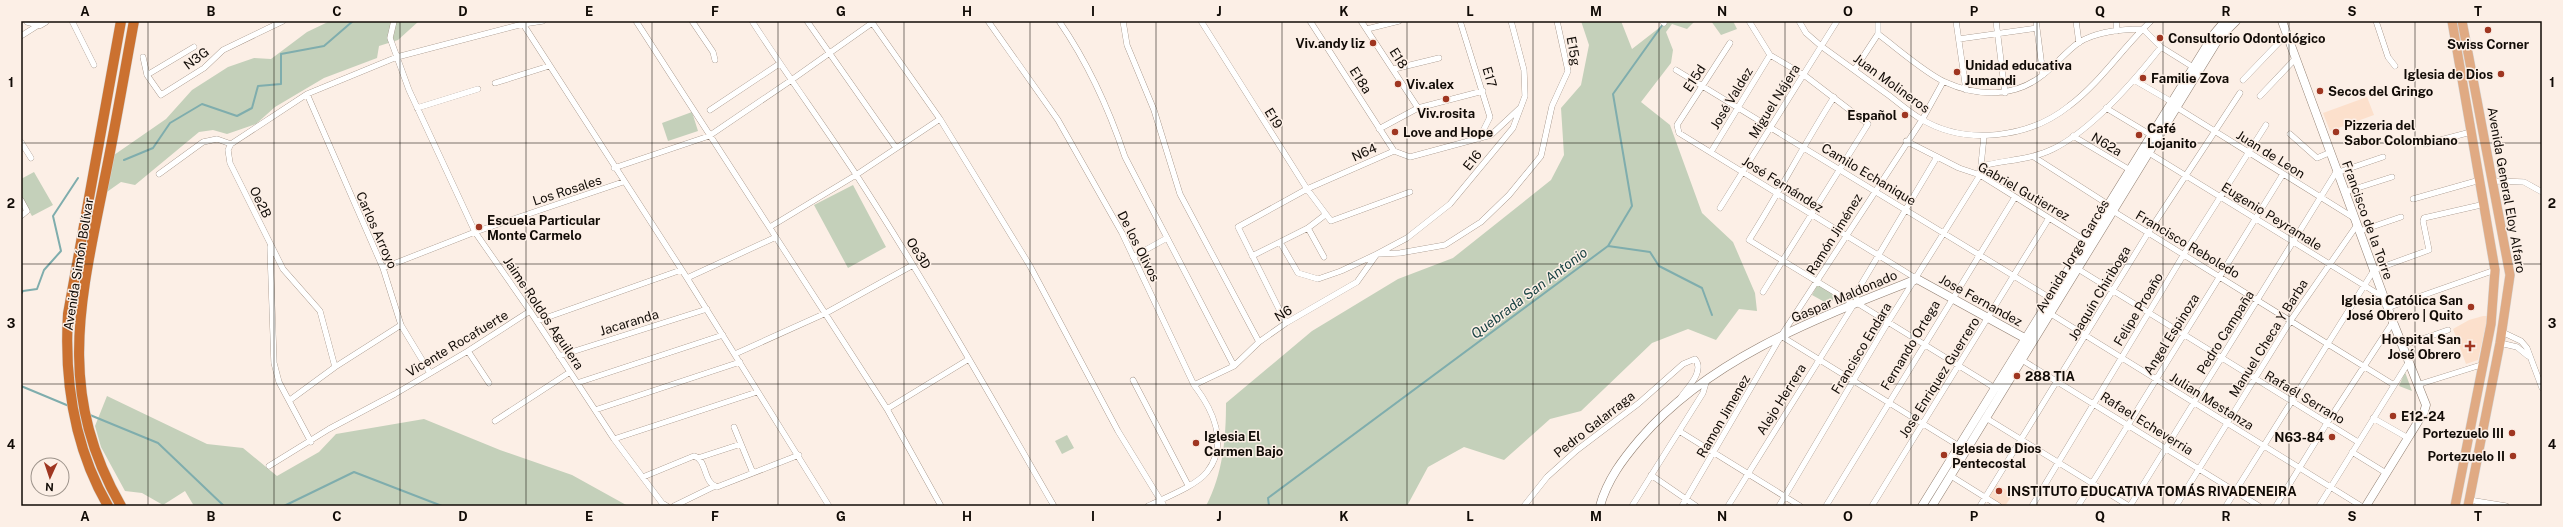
<svg xmlns="http://www.w3.org/2000/svg" width="2563" height="527" font-family="'Public Sans',sans-serif">
	<rect width="100%" height="100%" fill="#fcefe6"/>
	<!-- built -->
	<path fill="#fce0cc" d="M2367 97 2374 115 2330 131 2323 113Z
		M2483 316H2487V320L2478 360 2466 364 2453 329 2469 320Z
		M1994 483 2013 494 2005 506H1999L1985 497Z"/>
	<!-- green -->
	<path fill="#c4d0ba" d="M330 21H419L398 40 379 46 377 58 324 78 275 107 256 124 227 134 213 130 199 132 135 185 121 182 104 194 114 155 166 119 192 90 228 67 254 58 271 59 307 32Z
		M1581 21H1621L1632 49 1668 21H1695L1687 29 1672 24 1666 32 1673 50 1671 63 1641 102 1670 125 1702 213 1733 242 1755 293 1757 311 1739 309 1716 340 1688 329 1652 343 1581 411 1550 419 1504 460 1464 447 1428 467 1407 506H1206C1223 474 1226 438 1226 403L1312 331 1398 279 1453 258 1551 180 1564 155 1561 108 1581 85 1589 45Z
		M1711 21H1733L1737 29 1721 35Z
		M692 112 698 131 668 141 662 123Z
		M34 172 53 205 32 216 21 197V179Z
		M853 185 886 247 848 268 814 205Z
		M1818 284 1836 294 1830 305 1812 295Z
		M2405 372 2412 391 2399 386Z
		M107 396 207 444 243 448 277 476 319 452 336 434 424 419 500 450 572 475 628 506H194L185 491 163 505 142 493 125 491 101 447 95 426Z
		M1067 435 1074 448 1062 454 1055 441Z"/>
	<g fill="none" stroke-linecap="round" stroke-linejoin="round">
		<!-- stream -->
		<path stroke="#7fadad" stroke-width="2" d="M124 160 153 148 170 123 202 104 237 116 252 108 258 86 281 84V54L324 46 353 21
			M1608 246 1650 252 1659 266 1702 288 1712 315
			M21 294 23 291 37 289 44 270 61 251 53 216 78 178
			M21 386 69 406
			M90 415 158 443 224 506
			M284 506 354 472 442 506
			M1269 506 1268 498 1608 246 1632 206 1613 94 1663 24"/>
		<defs>
			<path id="street" d="M72 21 94 65
				M394 21 390 38 409 90 475 232 530 311 614 439 662 503 667 506
				M636 21 887 409 941 506
				M692 21 713 52 715 60
				M752 21C786 74 823 124 857 176 927 284 990 395 1054 506
				M807 21 896 148
				M871 21 940 119 1030 266 1118 431 1164 506
				M988 21 1058 120 1122 233 1194 385C1213 410 1229 444 1207 472 1196 486 1164 498 1148 506
				M1059 21C1088 63 1109 109 1125 157L1234 366
				M1123 21 1127 45 1154 110 1180 194 1259 342
				M1201 21 1307 189 1331 221 1410 192
				M1310 21 1394 151
				M1361 21 1418 108
				M1460 21 1490 117 1479 139
				M1662 21 1664 23
				M1749 21 1770 55 1804 75 1868 124 1763 292
				M1799 21 1806 33 1821 46C1843 62 1865 78 1887 94 1898 102 1909 112 1921 119 1966 146 2029 138 2069 106 2101 82 2122 48 2151 21
				M1878 21V34C1897 48 1925 73 1945 82 1978 97 2015 98 2044 74 2056 64 2066 52 2078 43 2095 32 2123 29 2143 29L2161 47 2193 67
				M1956 21 1966 90
				M1996 21 2005 93
				M2036 21 2043 75
				M2076 21 2079 43
				M2116 21 2117 31
				M2376 21 2388 57 2395 66
				M523 24 687 278 829 506
				M1367 29 1399 21
				M21 36 40 24
				M1959 39 2037 28
				M1730 43 1677 125 1679 133 1917 279
				M143 57 147 75 161 95 204 68 223 50 283 21
				M1394 69 1439 58
				M1855 69 1878 34
				M1676 70 2050 298
				M147 75 194 47
				M2134 80 2172 102
				M2243 80 2287 34
				M495 83 549 66
				M307 94 383 268 401 325 430 373
				M2260 96 2296 58
				M2176 107 2354 218
				M417 108 478 89
				M2106 108 2151 135
				M710 110 779 64
				M1379 129 1418 108 1483 91
				M2290 134 2317 158 2331 152
				M2073 136 2130 170
				M1906 141 1959 168 1980 175 2086 241
				M21 142 31 158
				M231 144 307 94 397 57 523 24 543 21
				M231 144 228 150 230 163 283 269 320 311 335 367 290 400
				M2425 144 2471 132
				M1711 152 1770 55
				M2149 153 2383 297
				M1937 157 1856 293 1857 303 1995 388
				M2034 157 2109 205
				M1982 166C2005 160 2031 160 2053 149 2092 130 2134 81 2161 47
				M614 168 709 136 790 81 872 23
				M2339 172 2383 157
				M159 174 203 142 217 139 231 144
				M2494 181 2524 182 2542 192
				M2345 192 2392 177
				M2413 199 2480 180
				M21 200 27 211 21 216
				M1720 208 1837 21
				M2113 211 2394 385
				M770 227 856 175 940 119
				M1308 228 1324 257
				M2360 231 2401 217
				M1280 242 1298 273 1318 279 1341 271 1377 254 1400 253 1445 245 1481 222 1509 195 1541 156 1552 106 1568 71 1557 21
				M270 247 274 363 279 382 311 442
				M1252 256 1308 228 1325 215
				M1133 257 1167 238
				M383 268 475 232 623 182
				M2078 269 2358 442
				M687 278 776 237
				M2387 308 2495 270
				M2051 314 2361 506
				M537 321 681 270
				M1286 323 1238 227 1307 189 1394 151 1410 157 1491 135 1520 108
				M2502 332 2521 341 2527 348 2542 388
				M1781 336 1959 446
				M2500 343 2517 347 2528 356
				M2402 346 2448 330
				M468 351 489 383
				M735 354 826 313 913 265
				M559 356 707 309
				M2022 360 2259 506
				M335 367 401 325
				M1133 380 1188 485
				M577 383 723 335
				M1194 385 1234 366 1259 342 1286 323 1357 282 1377 254 1407 238 1450 204 1513 128 1525 96 1524 70 1511 21
				M2417 385 2484 364
				M887 409 969 359
				M595 410 740 362
				M1986 418 2129 506
				M2373 418 2408 438
				M495 421 570 372
				M734 427 753 473
				M1679 431 1800 506
				M614 439 757 392
				M2352 452 2386 473
				M698 458 741 444
				M269 466 329 429 395 394 468 351 530 311
				M1651 475 1696 506
				M1951 476 1999 506
				M643 477 694 456C707 459 703 483 717 487L799 455
				M2469 500 2506 506
				M674 506 715 486
				M1524 506 1547 477 1577 450 1639 403 1683 364 1695 359C1705 371 1688 387 1681 397
				M1632 506 1703 393 1707 379
				M1682 506 1781 336 1922 120 1943 82
				M1728 506 1854 304 1749 240C1779 193 1804 144 1834 97
				M1779 506 1888 322 1980 175 1984 136
				M1826 506 2015 197
				M1872 506 2049 218
				M1980 506 2148 233 2240 93
				M2032 506 2184 254 2266 125
				M2078 506 2283 174
				M2130 506 2338 169
				M2176 506 2291 320 2357 225
				M2226 506 2374 270 2429 250 2423 221 2424 218 2485 204
				M2276 506 2327 423 2393 322
				M2319 506 2408 363"/>
			<path id="secondary" d="M28 21 40 24 45 21
				M2282 21 2393 322 2426 405 2424 412 2366 506
				M1600 506C1607 480 1623 459 1640 439 1711 357 1818 318 1917 279L2030 341
				M1922 506 2214 34 2225 21
				M1932 506 2219 38 2236 21"/>
			<path id="primary" d="M2452 21 2495 270 2491 324 2455 506
				M2462 21 2510 275 2500 343 2468 506"/>
			<path id="highway" d="M108 506C74 447 64 382 68 314L121 21
				M121 506C56 392 80 302 104 182 115 129 124 75 134 21"/>
		</defs>
		<!-- street casing -->
		<use href="#street" stroke="#8f7d6f" stroke-width="6"/>
		<!-- secondary casing -->
		<use href="#secondary" stroke="#8f7d6f" stroke-width="9"/>
		<!-- primary casing -->
		<use href="#primary" stroke="#d4d3d2" stroke-width="10"/>
		<!-- highway casing -->
		<use href="#highway" stroke="#d4d3d2" stroke-width="11"/>
		<!-- street -->
		<use href="#street" stroke="#fff" stroke-width="5.5"/>
		<!-- secondary -->
		<use href="#secondary" stroke="#fff" stroke-width="8"/>
		<!-- primary -->
		<use href="#primary" stroke="#e0aa83" stroke-width="9"/>
		<!-- highway -->
		<use href="#highway" stroke="#cb7130" stroke-width="10"/>
	</g>
	<!-- grid -->
	<path fill="none" stroke="#110b06" stroke-width="1" stroke-opacity="0.55" d="M148 21V506M274 21V506M400 21V506M526 21V506M652 21V506M778 21V506M904 21V506M1030 21V506M1156 21V506M1282 21V506M1407 21V506M1533 21V506M1659 21V506M1785 21V506M1911 21V506M2037 21V506M2163 21V506M2289 21V506M2415 21V506M21 143H2542M21 264H2542M21 384H2542"/>
	<!-- markers -->
	<g fill="#9f3621" stroke="#fcefe6" stroke-width="1.5">
		<circle cx="2488" cy="30" r="4"/>
		<circle cx="2160" cy="38" r="4"/>
		<circle cx="1373" cy="43" r="4"/>
		<circle cx="1957" cy="72" r="4"/>
		<circle cx="2501" cy="74" r="4"/>
		<circle cx="2143" cy="78" r="4"/>
		<circle cx="1398" cy="84" r="4"/>
		<circle cx="2320" cy="91" r="4"/>
		<circle cx="1446" cy="99" r="4"/>
		<circle cx="1905" cy="115" r="4"/>
		<circle cx="1395" cy="132" r="4"/>
		<circle cx="2336" cy="132" r="4"/>
		<circle cx="2139" cy="135" r="4"/>
		<circle cx="479" cy="227" r="4"/>
		<circle cx="2471" cy="307" r="4"/>
		<path d="M2468 340h4v4h4v4h-4v4h-4v-4h-4v-4h4z"/>
		<circle cx="2017" cy="376" r="4"/>
		<circle cx="2393" cy="416" r="4"/>
		<circle cx="2512" cy="433" r="4"/>
		<circle cx="2332" cy="437" r="4"/>
		<circle cx="1196" cy="443" r="4"/>
		<circle cx="1944" cy="455" r="4"/>
		<circle cx="2513" cy="456" r="4"/>
		<circle cx="1999" cy="491" r="4"/>
	</g>
	<g text-anchor="middle" stroke-width="3" stroke-linejoin="round" paint-order="stroke">
		<!-- poi labels -->
		<g font-size="13" font-weight="bold" fill="#110b06" stroke="#fcefe6" text-anchor="start">
			<text x="2168" y="43">Consultorio Odontológico</text>
			<text x="1365" y="48" text-anchor="end">Viv.andy liz</text>
			<text x="2488" y="49" text-anchor="middle">Swiss Corner</text>
			<text x="1965" y="70">Unidad educativa<tspan x="1965" dy="15">Jumandi</tspan></text>
			<text x="2493" y="79" text-anchor="end">Iglesia de Dios</text>
			<text x="2151" y="83">Familie Zova</text>
			<text x="1406" y="89">Viv.alex</text>
			<text x="2328" y="96">Secos del Gringo</text>
			<text x="1446" y="118" text-anchor="middle">Viv.rosita</text>
			<text x="1897" y="120" text-anchor="end">Español</text>
			<text x="2344" y="130">Pizzeria del<tspan x="2344" dy="15">Sabor Colombiano</tspan></text>
			<text x="2147" y="133">Café<tspan x="2147" dy="15">Lojanito</tspan></text>
			<text x="1403" y="137">Love and Hope</text>
			<text x="487" y="225">Escuela Particular<tspan x="487" dy="15">Monte Carmelo</tspan></text>
			<text x="2463" y="305" text-anchor="end">Iglesia Católica San<tspan x="2463" dy="15">José Obrero | Quito</tspan></text>
			<text x="2461" y="344" text-anchor="end">Hospital San<tspan x="2461" dy="15">José Obrero</tspan></text>
			<text x="2025" y="381">288 TIA</text>
			<text x="2401" y="421">E12-24</text>
			<text x="2504" y="438" text-anchor="end">Portezuelo III</text>
			<text x="1204" y="441">Iglesia El<tspan x="1204" dy="15">Carmen Bajo</tspan></text>
			<text x="2324" y="442" text-anchor="end">N63-84</text>
			<text x="1952" y="453">Iglesia de Dios<tspan x="1952" dy="15">Pentecostal</tspan></text>
			<text x="2505" y="461" text-anchor="end">Portezuelo II</text>
			<text x="2007" y="496">INSTITUTO EDUCATIVA TOMÁS RIVADENEIRA</text>
		</g>
		<!-- street labels -->
		<g font-size="13" fill="#110b06" stroke="#fcefe6">
			<text transform="translate(1574 51) rotate(80)" y="5">E15g</text>
			<text transform="translate(196 58) rotate(-37)" y="5">N3G</text>
			<text transform="translate(1399 58) rotate(57)" y="5">E18</text>
			<text transform="translate(1490 77) rotate(73)" y="5">E17</text>
			<text transform="translate(1694 78) rotate(-57)" y="5">E15d</text>
			<text transform="translate(1361 80) rotate(57)" y="5">E18a</text>
			<text transform="translate(1892 83) rotate(36)" y="5">Juan Molineros</text>
			<text transform="translate(1731 98) rotate(-59)" y="5">José Valdez</text>
			<text transform="translate(1774 101) rotate(-58)" y="5">Miguel Nájera</text>
			<text transform="translate(1274 118) rotate(58)" y="5">E19</text>
			<text transform="translate(2107 144) rotate(31)" y="5">N62a</text>
			<text transform="translate(1364 152) rotate(-24)" y="5">N64</text>
			<text transform="translate(2271 154) rotate(32)" y="5">Juan de Leon</text>
			<text transform="translate(1472 160) rotate(-51)" y="5">E16</text>
			<text transform="translate(1869 174) rotate(31)" y="5">Camilo Echanique</text>
			<text transform="translate(1783 184) rotate(32)" y="5">José Fernández</text>
			<text transform="translate(567 190) rotate(-18)" y="5">Los Rosales</text>
			<text transform="translate(2507 190) rotate(80)" y="5">Avenida General Eloy Alfaro</text>
			<text transform="translate(2024 191) rotate(30)" y="5">Gabriel Gutierrez</text>
			<text transform="translate(261 202) rotate(64)" y="5">Oe2B</text>
			<text transform="translate(2272 216) rotate(32)" y="5">Eugenio Peyramale</text>
			<text transform="translate(2368 220) rotate(70)" y="5">Francisco de la Torre</text>
			<text transform="translate(377 230) rotate(66)" y="5">Carlos Arroyo</text>
			<text transform="translate(1834 234) rotate(-58)" y="5">Ramón Jiménez</text>
			<text transform="translate(2188 244) rotate(31)" y="5">Francisco Reboledo</text>
			<text transform="translate(1139 246) rotate(63)" y="5">De los Olivos</text>
			<text transform="translate(919 253) rotate(58)" y="5">Oe3D</text>
			<text transform="translate(2072 256) rotate(-59)" y="5">Avenida Jorge Garcés</text>
			<text transform="translate(78 264) rotate(-81)" y="5">Avenida Simón Bolívar</text>
			<text transform="translate(2099 293) rotate(-59)" y="5">Joaquín Chiriboga</text>
			<text transform="translate(1844 296) rotate(-23)" y="5">Gaspar Maldonado</text>
			<text transform="translate(1981 300) rotate(29)" y="5">Jose Fernandez</text>
			<text transform="translate(2138 309) rotate(-59)" y="5">Felipe Proaño</text>
			<text transform="translate(544 313) rotate(56)" y="5">Jaime Roldos Aguilera</text>
			<text transform="translate(1283 313) rotate(-31)" y="5">N6</text>
			<text transform="translate(629 322) rotate(-17)" y="5">Jacaranda</text>
			<text transform="translate(2225 332) rotate(-58)" y="5">Pedro Campaña</text>
			<text transform="translate(2171 334) rotate(-58)" y="5">Angel Espinoza</text>
			<text transform="translate(2268 338) rotate(-58)" y="5">Manuel Checa Y Barba</text>
			<text transform="translate(457 343) rotate(-31)" y="5">Vicente Rocafuerte</text>
			<text transform="translate(1910 345) rotate(-59)" y="5">Fernando Ortega</text>
			<text transform="translate(1861 348) rotate(-59)" y="5">Francisco Endara</text>
			<text transform="translate(1939 377) rotate(-58)" y="5">Jose Enriquez Guerrero</text>
			<text transform="translate(2305 397) rotate(31)" y="5">Rafaél Serrano</text>
			<text transform="translate(1781 399) rotate(-58)" y="5">Alejo Herrera</text>
			<text transform="translate(2212 401) rotate(32)" y="5">Julian Mestanza</text>
			<text transform="translate(1723 416) rotate(-60)" y="5">Ramon Jimenez</text>
			<text transform="translate(2147 423) rotate(32)" y="5">Rafael Echeverria</text>
			<text transform="translate(1594 424) rotate(-38)" y="5">Pedro Galarraga</text>
		</g>
		<!-- water labels -->
		<g font-size="14" font-style="italic" fill="#143f40" stroke="#fcefe6">
			<text transform="translate(1529 293) rotate(-37)" y="5">Quebrada San Antonio</text>
		</g>
	</g>
	<!-- border -->
	<rect width="2563" height="527" fill="none" stroke="#fcefe6" stroke-width="44"/>
	<!-- north arrow -->
	<g transform="translate(50 477) rotate(183)"><circle r="19" fill="#fcefe6" stroke="#9e948c"/>
	<path d="M0-3L7 15L0 10L-7 15Z" fill="#9f3621"/>
	<text y="-6" font-size="11" font-weight="bold" text-anchor="middle" fill="#110b06">N</text>
	</g>
	<rect x="22" y="22" width="2519" height="483" fill="none" stroke="#110b06" stroke-width="1.5"/>
	<g font-size="13" text-anchor="middle" font-weight="bold" fill="#110b06">
		<text x="85" y="16">A</text>
		<text x="211" y="16">B</text>
		<text x="337" y="16">C</text>
		<text x="463" y="16">D</text>
		<text x="589" y="16">E</text>
		<text x="715" y="16">F</text>
		<text x="841" y="16">G</text>
		<text x="967" y="16">H</text>
		<text x="1093" y="16">I</text>
		<text x="1219" y="16">J</text>
		<text x="1344" y="16">K</text>
		<text x="1470" y="16">L</text>
		<text x="1596" y="16">M</text>
		<text x="1722" y="16">N</text>
		<text x="1848" y="16">O</text>
		<text x="1974" y="16">P</text>
		<text x="2100" y="16">Q</text>
		<text x="2226" y="16">R</text>
		<text x="2352" y="16">S</text>
		<text x="2478" y="16">T</text>
		<text x="11" y="87">1</text>
		<text x="2552" y="87">1</text>
		<text x="11" y="208">2</text>
		<text x="2552" y="208">2</text>
		<text x="11" y="328">3</text>
		<text x="2552" y="328">3</text>
		<text x="11" y="449">4</text>
		<text x="2552" y="449">4</text>
		<text x="85" y="521">A</text>
		<text x="211" y="521">B</text>
		<text x="337" y="521">C</text>
		<text x="463" y="521">D</text>
		<text x="589" y="521">E</text>
		<text x="715" y="521">F</text>
		<text x="841" y="521">G</text>
		<text x="967" y="521">H</text>
		<text x="1093" y="521">I</text>
		<text x="1219" y="521">J</text>
		<text x="1344" y="521">K</text>
		<text x="1470" y="521">L</text>
		<text x="1596" y="521">M</text>
		<text x="1722" y="521">N</text>
		<text x="1848" y="521">O</text>
		<text x="1974" y="521">P</text>
		<text x="2100" y="521">Q</text>
		<text x="2226" y="521">R</text>
		<text x="2352" y="521">S</text>
		<text x="2478" y="521">T</text>
	</g>
</svg>
